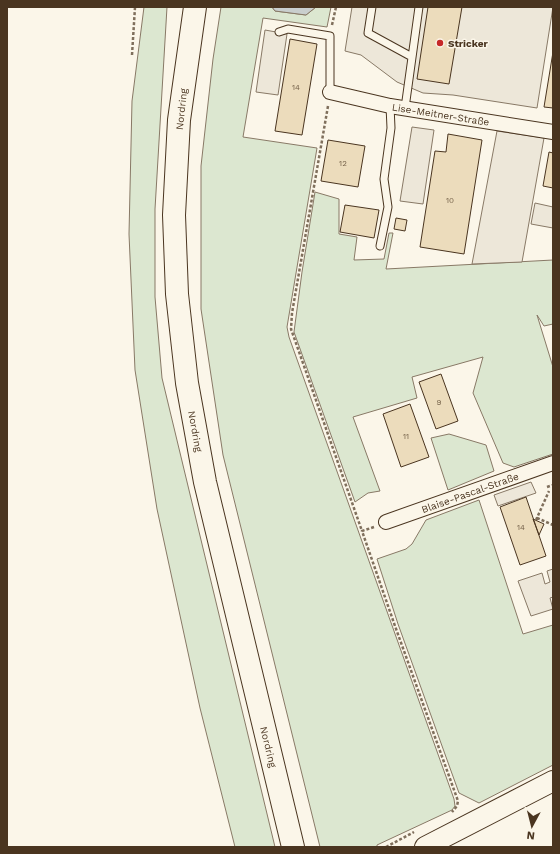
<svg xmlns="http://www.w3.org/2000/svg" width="560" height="854" font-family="'Work Sans',sans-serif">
	<rect width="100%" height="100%" fill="#fbf6e9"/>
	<!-- green -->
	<path fill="#dce7d0" stroke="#887966" d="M144 7H167L155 209V297L162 378 275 847H235L200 708 157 509 135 370 129 234 132 101Z
		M221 7H272L275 11 306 15 316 7H331L327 27 263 18 243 137 317 148 287 327 289 337 454 799 455 806 452 810 377 845V847H320L223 455 201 309V166L213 59Z
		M315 192 339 199V234L357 237 354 260 384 259 389 233H393L386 269 553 260V324L544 326 537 315 553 367V454L514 467 503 463 473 393 483 357 412 377 417 398 353 417 380 491 368 493 355 502 294 332 302 272Z
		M449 434 486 445 494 471 448 490 431 438Z
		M479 500 523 634 553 625V765L479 803 459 793 398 624 377 559 406 549 412 544 426 520Z"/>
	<!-- parking -->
	<path fill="#ede7d9" stroke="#887966" d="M352 7H553L537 108 453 95 423 93 397 82 361 55 345 51Z
		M265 30 287 34 278 95 256 92Z
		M412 127 434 130 423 204 400 201Z
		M497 131 544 138 522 262 472 264Z
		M535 203 553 207V228L531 224Z
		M531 482 536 493 498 506 494 495Z
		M553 569V597L550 598 553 609 531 616 518 581 542 573 545 584 550 582 547 571Z"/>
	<!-- water -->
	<path fill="#c9cecd" stroke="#887966" d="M272 7H316L306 15 275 11Z"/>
	<!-- building -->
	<path fill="#ecdcbc" stroke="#4a3520" d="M428 7H462L449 84 417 79Z
		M290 39 317 44 302 135 275 131Z
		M553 52V108L544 107Z
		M448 134 482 140 464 254 420 247 435 151 446 152Z
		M328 140 365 146 358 187 321 181Z
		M549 152 553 153V188L543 186Z
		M345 205 379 210 374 238 340 232Z
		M396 218 407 220 405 231 394 229Z
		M441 374 458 421 436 429 419 382Z
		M410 404 429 457 401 467 383 414Z
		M526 497 546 556 520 565 500 507Z
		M533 519 544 524 539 535Z"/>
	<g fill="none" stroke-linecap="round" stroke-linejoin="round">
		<defs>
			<path id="service" d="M372 7 368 33 412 57
				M279 32 288 29 330 36V92
				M405 108 419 7
				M380 246 388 207 384 179 391 128 390 106"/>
			<g id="minor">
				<path id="s1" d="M330 92 390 106 553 132"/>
				<path id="s2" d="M386 522 553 463"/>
			</g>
			<path id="secondary" d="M425 847 553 781"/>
			<g id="primary">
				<path id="s3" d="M195 7 179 120 174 215 177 294 187 383 205 482 293 847"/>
			</g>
		</defs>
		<!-- service casing -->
		<use href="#service" stroke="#4a3520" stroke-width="9"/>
		<!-- minor casing -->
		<use href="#minor" stroke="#4a3520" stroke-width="16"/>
		<!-- secondary casing -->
		<use href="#secondary" stroke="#4a3520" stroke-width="22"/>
		<!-- primary casing -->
		<use href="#primary" stroke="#4a3520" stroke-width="24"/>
		<!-- path -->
		<path stroke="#7f6f5c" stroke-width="2.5" stroke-dasharray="3 2" stroke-linecap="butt" d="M332 25 336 7
			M132 55 135 7
			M328 106 292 313 291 329 362 531
			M547 487 553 485
			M537 518 553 525
			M536 520 549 491
			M374 527 362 531 395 626 458 801 457 806 452 812
			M386 847 414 832"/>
		<!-- service -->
		<use href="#service" stroke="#fbf6e9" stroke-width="7"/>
		<!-- minor -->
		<use href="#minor" stroke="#fbf6e9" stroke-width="14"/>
		<!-- secondary -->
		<use href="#secondary" stroke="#fbf6e9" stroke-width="20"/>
		<!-- primary -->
		<use href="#primary" stroke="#fbf6e9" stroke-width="22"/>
	</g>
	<!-- markers -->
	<circle fill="#c62828" stroke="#fbf6e9" stroke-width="1.5" cx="440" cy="43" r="4"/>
	<g text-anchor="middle" stroke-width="3" stroke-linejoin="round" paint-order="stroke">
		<!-- number labels -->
		<g font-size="8" fill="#725f47">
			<text x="296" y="90">14</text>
			<text x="343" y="166">12</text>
			<text x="450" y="203">10</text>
			<text x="439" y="405">9</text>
			<text x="406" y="439">11</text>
			<text x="521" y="530">14</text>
		</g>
		<!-- poi labels -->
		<g font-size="10" font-weight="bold" fill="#4a3520" stroke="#fbf6e9" text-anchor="start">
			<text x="448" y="47">Stricker</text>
		</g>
		<!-- street labels -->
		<g font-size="10" fill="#4a3520" stroke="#fbf6e9">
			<text transform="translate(181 109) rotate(-84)" y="4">Nordring</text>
			<text dy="4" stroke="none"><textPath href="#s1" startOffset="113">Lise-Meitner-Straße</textPath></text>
			<text dy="4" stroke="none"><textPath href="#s3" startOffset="427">Nordring</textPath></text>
			<text dy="4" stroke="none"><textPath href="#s2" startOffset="89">Blaise-Pascal-Straße</textPath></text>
			<text dy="4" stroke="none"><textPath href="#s3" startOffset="751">Nordring</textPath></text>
		</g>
	</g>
	<!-- border -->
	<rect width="560" height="854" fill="none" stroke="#4a3520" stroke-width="16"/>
	<!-- north arrow -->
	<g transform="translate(532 826) rotate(187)" stroke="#fbf6e9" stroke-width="3" paint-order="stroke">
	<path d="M0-3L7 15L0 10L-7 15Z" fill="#4a3520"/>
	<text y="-6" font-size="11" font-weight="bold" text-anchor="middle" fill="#4a3520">N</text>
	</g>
</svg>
